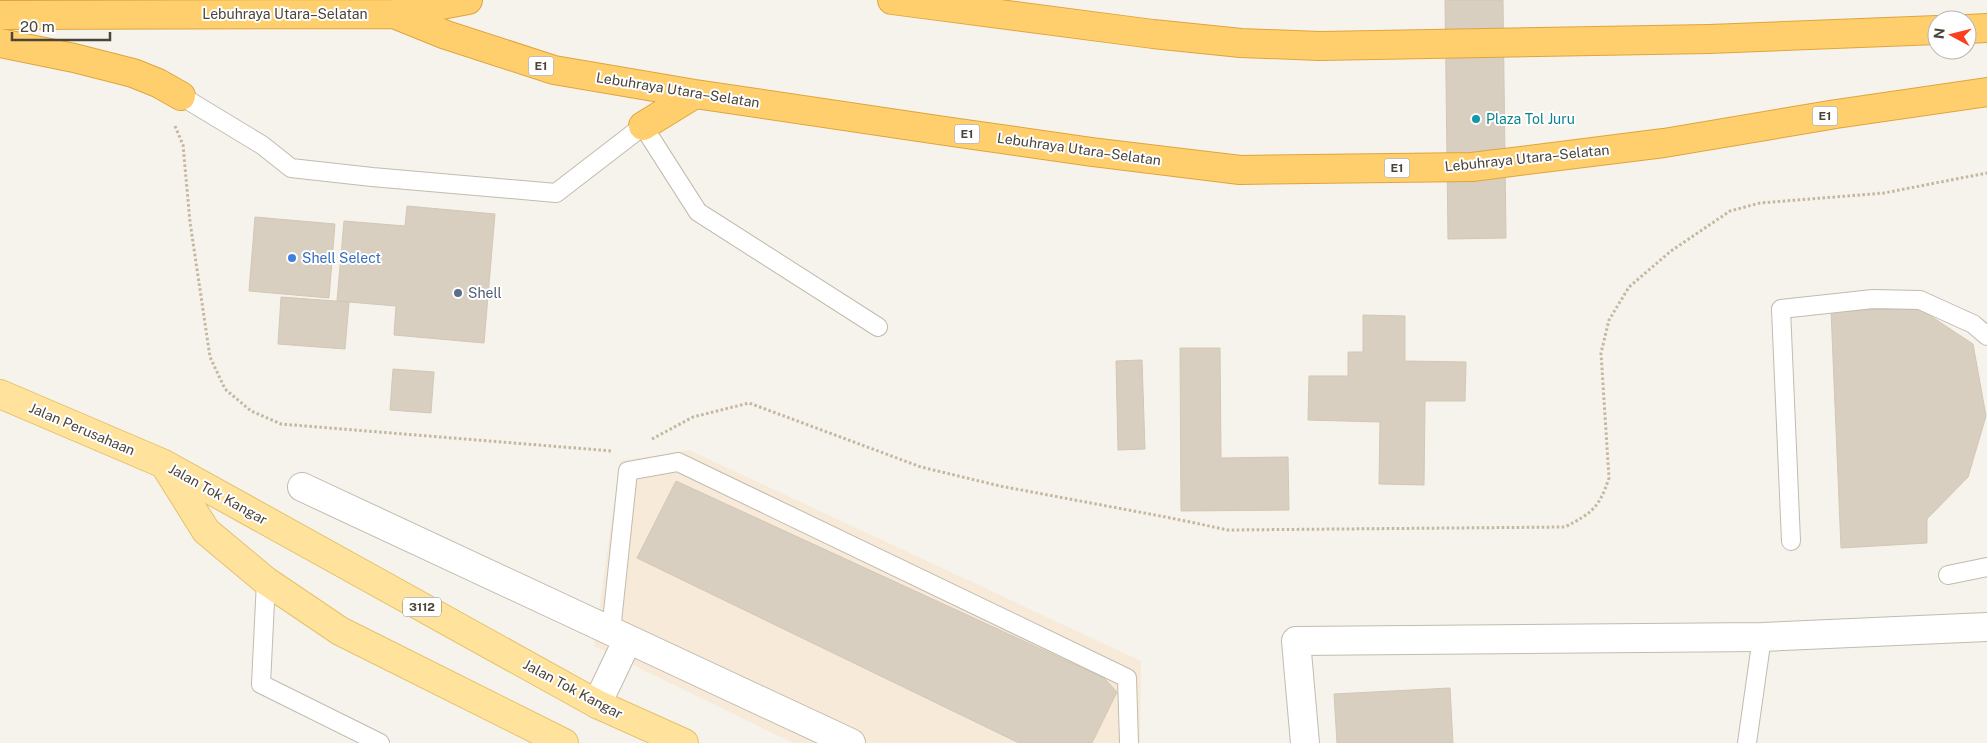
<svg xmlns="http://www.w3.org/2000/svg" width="1987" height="743" font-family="'Public Sans',sans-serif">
	<rect width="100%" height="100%" fill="#f6f3ec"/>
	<!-- commercial -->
	<path fill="#f7ead8" d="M689 450 1141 661 1140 743H793L594 646 620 461Z"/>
	<!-- building -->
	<path fill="#d8cfc1" stroke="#d3c7b4" d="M1445 0H1503L1506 238 1448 239Z
		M407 206 495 214 484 343 394 335 396 306 337 301 344 221 405 226Z
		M255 217 335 224 329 298 249 291Z
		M281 297 349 302 345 349 278 344Z
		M1920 309 1973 344 1986 416 1968 477 1927 519V543L1841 548 1831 310Z
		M1363 315 1405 316V361L1466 362 1465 401H1425L1424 485 1379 484 1380 422 1308 420 1309 376H1348V352H1363Z
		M1180 348H1220L1221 458 1288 457 1289 510 1181 511Z
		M1142 360 1145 449 1118 450 1116 361Z
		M393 369 434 372 431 413 390 410Z
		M676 481 1104 678 1117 692 1092 743H1019L637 558Z
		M1450 688 1453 743H1337L1334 694Z"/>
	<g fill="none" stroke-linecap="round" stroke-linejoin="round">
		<defs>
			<path id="lane" d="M181 96 262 145 291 168 372 177 556 193 643 126 698 212 878 327
				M1791 541 1781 309 1873 299 1920 300 1973 324 1987 336
				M1948 575 1987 567
				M266 581 261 684 380 743
				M611 631 628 471 678 462 1127 678 1129 743
				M1747 743 1762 637"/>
			<path id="street" d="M302 487 851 743
				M597 704 628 639
				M1305 743 1296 641 1762 637 1987 627"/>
			<path id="primary" d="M0 394 164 464 597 704 684 743
				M166 467 206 531 266 581 340 631 564 743"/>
			<path id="highway" d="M892 0 1153 34 1241 43 1320 46 1709 39 1937 30
				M394 14 468 0
				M0 15 394 14 446 35 554 70 695 94 945 131 1092 152 1240 170 1472 167 1664 143 1836 114 1987 92
				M1967 29 1987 28
				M0 43 74 58 133 73 158 83 181 96
				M643 126 695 94"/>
		</defs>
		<!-- lane casing -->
		<use href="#lane" stroke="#c2bbae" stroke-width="20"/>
		<!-- street casing -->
		<use href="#street" stroke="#c2bbae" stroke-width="30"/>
		<!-- primary casing -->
		<use href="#primary" stroke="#e6c16a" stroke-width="30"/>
		<!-- highway casing -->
		<use href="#highway" stroke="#e0a43c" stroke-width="30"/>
		<!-- path -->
		<path stroke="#c4b79f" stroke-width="3" stroke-dasharray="2.5 2.5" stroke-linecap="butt" d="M175 126 183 145 190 222 210 357 225 389 251 411 281 424 612 451
			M652 439 693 417 749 403 921 467 1000 486 1171 518 1228 530 1565 527C1592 513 1599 508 1609 478L1601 353 1609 320 1629 287 1671 251 1730 211 1760 203 1884 193 1987 173"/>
		<!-- lane -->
		<use href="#lane" stroke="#fff" stroke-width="18"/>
		<!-- street -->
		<use href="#street" stroke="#fff" stroke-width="28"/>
		<!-- primary -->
		<use href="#primary" stroke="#ffe39c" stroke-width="28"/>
		<!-- highway -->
		<use href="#highway" stroke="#ffcf6e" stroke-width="28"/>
	</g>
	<!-- markers -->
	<circle fill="#0f9aa8" stroke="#fff" stroke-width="2" cx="1476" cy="119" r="5"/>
	<circle fill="#3f7fe0" stroke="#fff" stroke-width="2" cx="292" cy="258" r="5"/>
	<circle fill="#5c6f8a" stroke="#fff" stroke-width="2" cx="458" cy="293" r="5"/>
	<g text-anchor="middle" stroke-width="4" stroke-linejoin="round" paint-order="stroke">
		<!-- shield labels -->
		<g fill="#fff" stroke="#817c74" stroke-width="1">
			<rect x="528.5" y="56.5" width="25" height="19" rx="4"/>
			<rect x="1812.5" y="106.5" width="25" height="19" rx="4"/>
			<rect x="954.5" y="124.5" width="25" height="19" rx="4"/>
			<rect x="1384.5" y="158.5" width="25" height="19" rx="4"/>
			<rect x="403" y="597.5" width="38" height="19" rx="4"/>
		</g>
		<g font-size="12" font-weight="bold" fill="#4b4439">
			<text x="541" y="70">E1</text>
			<text x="1825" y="120">E1</text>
			<text x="967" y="138">E1</text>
			<text x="1397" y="172">E1</text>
			<text x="422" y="611">3112</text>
		</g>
		<!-- street labels -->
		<g font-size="14" fill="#4b4439" stroke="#fff">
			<text x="285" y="19">Lebuhraya Utara–Selatan</text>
			<text transform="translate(678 90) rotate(9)" y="5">Lebuhraya Utara–Selatan</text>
			<text transform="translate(1079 149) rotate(8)" y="5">Lebuhraya Utara–Selatan</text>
			<text transform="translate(1527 158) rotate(-6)" y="5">Lebuhraya Utara–Selatan</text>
			<text transform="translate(82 429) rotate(23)" y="5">Jalan Perusahaan</text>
			<text transform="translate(218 494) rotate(29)" y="5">Jalan Tok Kangar</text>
			<text transform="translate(573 689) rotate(28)" y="5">Jalan Tok Kangar</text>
		</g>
		<!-- culture labels -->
		<g font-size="14" fill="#0d838f" stroke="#fff" text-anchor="start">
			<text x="1486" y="124">Plaza Tol Juru</text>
		</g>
		<!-- shop labels -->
		<g font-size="14" fill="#366cbe" stroke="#fff" text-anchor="start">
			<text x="302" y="263">Shell Select</text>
		</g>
		<!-- service labels -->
		<g font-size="14" fill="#4e5e75" stroke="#fff" text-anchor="start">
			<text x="468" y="298">Shell</text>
		</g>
	</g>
	<!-- north arrow -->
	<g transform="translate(1952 35) rotate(277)"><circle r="24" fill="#ffffff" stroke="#b7b4b0"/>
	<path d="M0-4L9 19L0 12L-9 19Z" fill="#fc3f1d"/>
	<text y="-8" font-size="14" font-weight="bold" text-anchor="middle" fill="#4b4439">N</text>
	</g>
	<!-- scale -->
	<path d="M12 32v8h98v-8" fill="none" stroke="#4b4439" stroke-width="2.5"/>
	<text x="20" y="32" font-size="15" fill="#4b4439" stroke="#ffffff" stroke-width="4" paint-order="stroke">20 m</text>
</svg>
